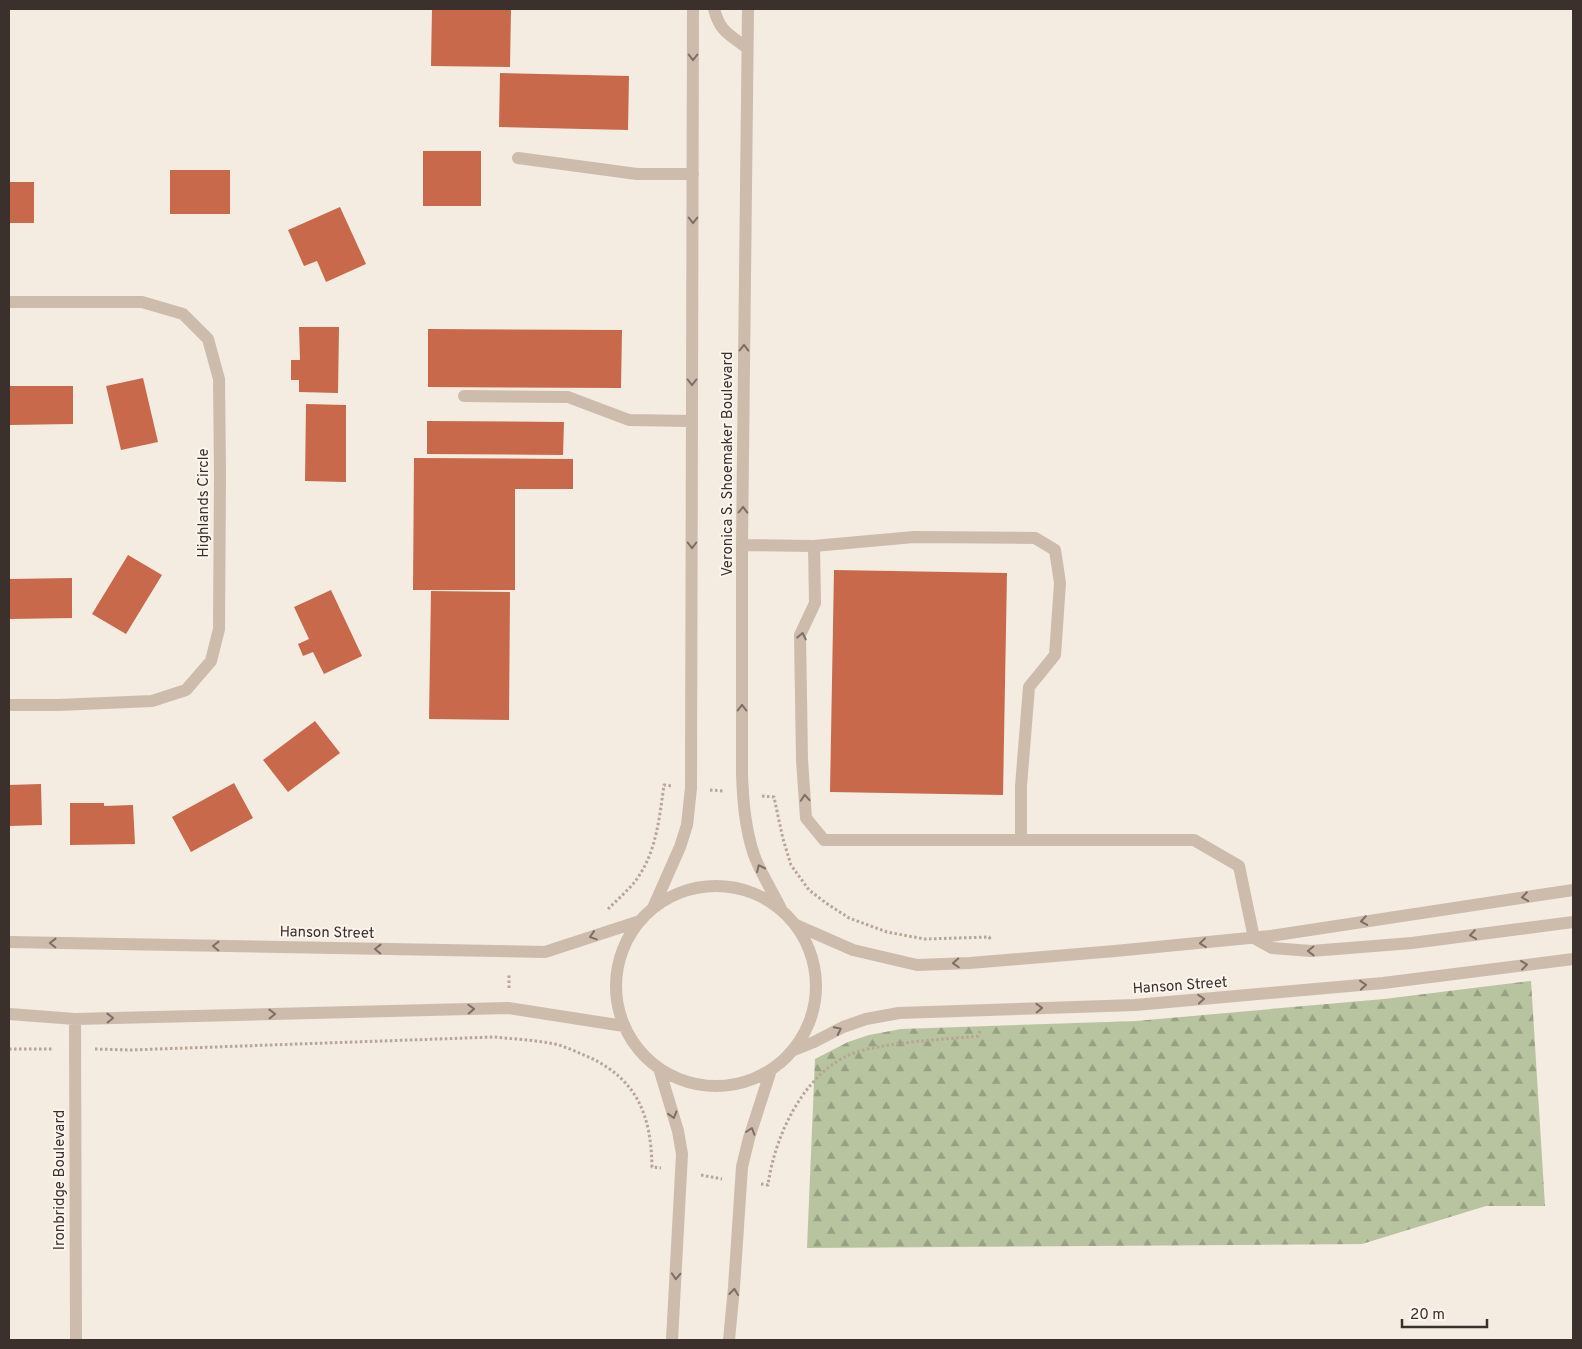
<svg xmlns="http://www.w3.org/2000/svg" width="1582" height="1349" font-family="Overpass,sans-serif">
	<defs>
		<pattern id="forest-firs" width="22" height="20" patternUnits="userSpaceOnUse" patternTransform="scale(1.25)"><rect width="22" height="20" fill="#b8c4a0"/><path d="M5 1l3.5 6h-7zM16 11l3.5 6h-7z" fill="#97a083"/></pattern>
	</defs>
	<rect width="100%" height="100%" fill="#f4ebe1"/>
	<!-- forest -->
	<path fill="url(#forest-firs)" d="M1531 981 1545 1206H1486L1362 1244 807 1248 815 1059 848 1042 869 1035 901 1029 1136 1021 1384 999Z"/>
	<!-- building -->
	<path fill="#c8694b" d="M432 9H511L510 67 431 66Z
		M500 73 629 76 628 130 499 127Z
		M423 151H481V206H423Z
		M170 170H230V214H170Z
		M9 182H34V223H9Z
		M340 207 366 264 326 282 317 261 304 266 288 230Z
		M299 327H339L338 393 299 392V380H291V360H300Z
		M428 329 622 330 621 388 428 387Z
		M143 378 158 442 121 450 106 386Z
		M9 386H73V424L9 425Z
		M306 404 346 405V482L305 481Z
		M427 421 564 422 563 455 427 454Z
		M414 458 573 459V489H515V590H413Z
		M128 555 162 575 126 634 92 614Z
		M834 570 1007 573 1003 795 830 792Z
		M72 578V618L9 619V579Z
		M331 590 362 656 324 674 313 652 303 656 298 644 309 639 294 607Z
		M431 591 510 592 509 720 429 719Z
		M315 721 340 753 288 792 263 760Z
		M234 783 253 818 191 852 172 817Z
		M41 784 42 825 9 826V785Z
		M70 803H104V806L133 805 135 844 70 845Z"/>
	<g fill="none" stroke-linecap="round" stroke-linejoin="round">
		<!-- path -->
		<path stroke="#b9a596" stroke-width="3" stroke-dasharray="2.5 2.5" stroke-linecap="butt" d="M710 790 724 791
			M762 796 774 797 783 839 791 865 809 890 826 903 849 918 887 932 908 936 925 939 989 937 991 940
			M608 909C616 901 625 893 633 884 656 856 659 820 664 785L672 786
			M509 988V974
			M9 1049H54
			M95 1049 130 1050 494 1037C514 1039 535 1040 555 1044 567 1047 579 1053 591 1058 638 1081 651 1116 652 1167L661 1168
			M701 1175 722 1179
			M761 1184 768 1185C775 1133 808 1063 864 1050 901 1041 940 1040 978 1036L980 1031"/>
		<!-- minor -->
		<path stroke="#cdbbac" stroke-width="12" d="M714 9C720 32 729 34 747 48
			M748 9 742 545V774C743 801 745 828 754 855 761 874 773 892 782 911
			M518 158 637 174H693
			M9 302H142L183 314 208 339 219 379 220 474 219 629 211 661 186 690 152 701 58 705H9
			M464 396 568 397 629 420 692 421
			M742 545 814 546 914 537 1035 538 1055 550 1060 583 1055 655 1029 687 1021 786V840
			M814 546 815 603 800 635 802 760 806 818 824 840H1194L1239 866 1254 938 1272 948 1311 951 1412 943 1573 922
			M616 986a100 100 0 1 1 200 0a100 100 0 1 1-200 0Z
			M653 908 680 847 687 825 691 788 693 9
			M796 925 853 950 917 965 970 963 1115 951 1270 936 1573 890
			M9 942 545 952 640 921
			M9 1014 75 1019 508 1008 624 1026
			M75 1019 76 1340
			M794 1050 814 1042 843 1027 866 1019 899 1013 1135 1005 1383 983 1573 959
			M659 1068 678 1131 682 1154 672 1340
			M729 1340 734 1287 742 1167 749 1138 771 1070"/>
	</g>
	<!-- one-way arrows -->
	<defs><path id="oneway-chevron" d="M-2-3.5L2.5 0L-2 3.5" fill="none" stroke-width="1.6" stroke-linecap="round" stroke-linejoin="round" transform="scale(1.25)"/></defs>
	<g stroke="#7d6f65">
		<use href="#oneway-chevron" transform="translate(693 57) rotate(90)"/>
		<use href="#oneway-chevron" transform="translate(693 220) rotate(90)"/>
		<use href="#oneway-chevron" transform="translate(744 348) rotate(-89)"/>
		<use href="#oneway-chevron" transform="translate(692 382) rotate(90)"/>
		<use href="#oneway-chevron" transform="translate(743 510) rotate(-89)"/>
		<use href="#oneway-chevron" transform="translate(692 545) rotate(90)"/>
		<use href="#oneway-chevron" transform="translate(802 636) rotate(-78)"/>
		<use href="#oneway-chevron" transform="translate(742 708) rotate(-90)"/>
		<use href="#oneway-chevron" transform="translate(805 798) rotate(-94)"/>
		<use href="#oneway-chevron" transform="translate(760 868) rotate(-115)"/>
		<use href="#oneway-chevron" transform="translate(1525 897) rotate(172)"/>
		<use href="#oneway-chevron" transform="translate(1364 921) rotate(171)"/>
		<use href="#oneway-chevron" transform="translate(1473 935) rotate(172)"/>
		<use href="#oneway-chevron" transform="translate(593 936) rotate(162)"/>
		<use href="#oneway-chevron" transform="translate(53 943) rotate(-179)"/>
		<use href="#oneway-chevron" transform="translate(1203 943) rotate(174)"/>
		<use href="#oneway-chevron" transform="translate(216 946) rotate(-179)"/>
		<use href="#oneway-chevron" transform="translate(378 949) rotate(-179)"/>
		<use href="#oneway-chevron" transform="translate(1311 951) rotate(179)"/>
		<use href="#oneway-chevron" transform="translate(956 963) rotate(177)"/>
		<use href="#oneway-chevron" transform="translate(1524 965) rotate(-7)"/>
		<use href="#oneway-chevron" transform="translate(1363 985) rotate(-5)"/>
		<use href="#oneway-chevron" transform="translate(1201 999) rotate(-5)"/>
		<use href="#oneway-chevron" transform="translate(1039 1008) rotate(-2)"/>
		<use href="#oneway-chevron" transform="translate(471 1009) rotate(-2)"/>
		<use href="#oneway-chevron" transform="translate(272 1014) rotate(-1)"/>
		<use href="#oneway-chevron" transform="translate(110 1018) rotate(-1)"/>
		<use href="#oneway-chevron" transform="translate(838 1030) rotate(-26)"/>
		<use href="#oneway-chevron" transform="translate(673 1115) rotate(73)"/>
		<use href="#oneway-chevron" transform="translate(751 1131) rotate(-72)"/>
		<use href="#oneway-chevron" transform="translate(676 1276) rotate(93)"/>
		<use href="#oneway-chevron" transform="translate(734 1292) rotate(-84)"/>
	</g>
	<g text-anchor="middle" stroke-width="4" stroke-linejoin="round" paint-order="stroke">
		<!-- street labels -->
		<g font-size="15" fill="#3b302b" stroke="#fbf5ee">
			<text transform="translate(727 464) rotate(-90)" y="5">Veronica S. Shoemaker Boulevard</text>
			<text transform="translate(203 503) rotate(-90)" y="5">Highlands Circle</text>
			<text transform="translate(327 932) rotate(1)" y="5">Hanson Street</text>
			<text transform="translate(1180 985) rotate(-4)" y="5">Hanson Street</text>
			<text transform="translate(59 1180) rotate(-90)" y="5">Ironbridge Boulevard</text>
		</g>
	</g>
	<!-- border -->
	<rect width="1582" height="1349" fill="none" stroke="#3b302b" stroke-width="20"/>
	<!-- scale -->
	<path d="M1402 1319v8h85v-8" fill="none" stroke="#3b302b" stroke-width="2.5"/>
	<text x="1410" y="1319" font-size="15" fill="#3b302b" stroke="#fbf5ee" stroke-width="4" paint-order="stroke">20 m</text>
</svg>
